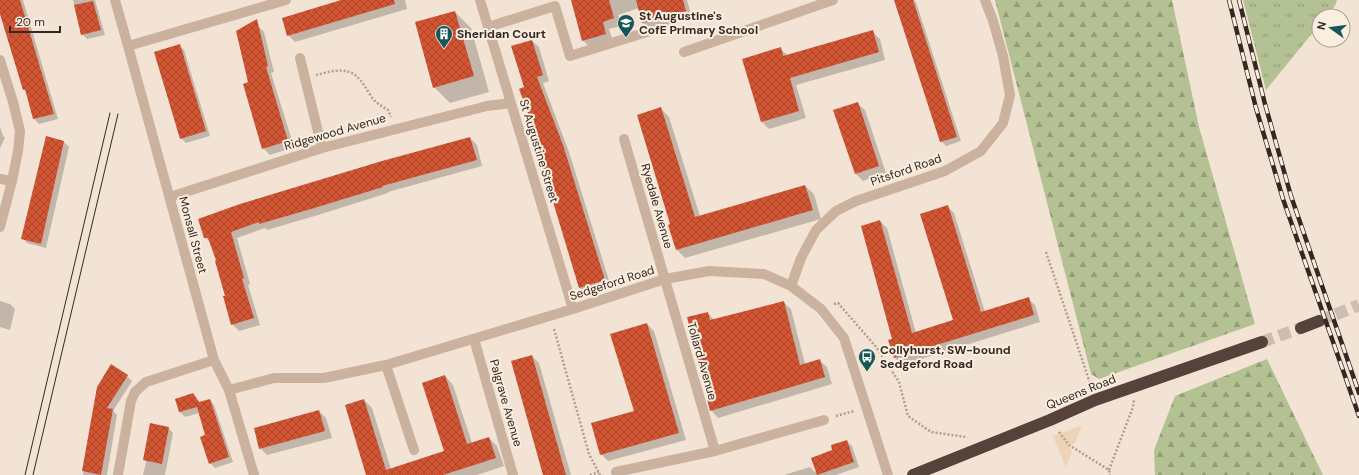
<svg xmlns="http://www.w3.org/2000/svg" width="1359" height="475" font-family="'DM Sans',sans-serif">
	<defs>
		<pattern id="grass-tufts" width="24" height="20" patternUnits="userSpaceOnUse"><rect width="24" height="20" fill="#b4c293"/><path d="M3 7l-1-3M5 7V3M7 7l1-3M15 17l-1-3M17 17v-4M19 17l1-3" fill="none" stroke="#939e78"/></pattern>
		<pattern id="forest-firs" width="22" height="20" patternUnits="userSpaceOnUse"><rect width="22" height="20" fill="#b4c293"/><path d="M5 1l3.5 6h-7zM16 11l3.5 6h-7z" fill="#939e78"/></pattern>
		<pattern id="building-cross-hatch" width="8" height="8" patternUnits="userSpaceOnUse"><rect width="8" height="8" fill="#d25533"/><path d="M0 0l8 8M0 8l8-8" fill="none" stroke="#ab462b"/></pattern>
	</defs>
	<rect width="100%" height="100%" fill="#f3e3d4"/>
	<!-- grass -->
	<path fill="url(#grass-tufts)" d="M1243 0H1337L1335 6 1326 16H1319V25L1266 90Z"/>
	<!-- forest -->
	<path fill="url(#forest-firs)" d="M995 0H1172L1199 127 1255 324 1099 379 1091 374Z
		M1267 359 1323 475H1155L1154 450 1175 396Z"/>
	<!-- plaza -->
	<path fill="#edd4b9" d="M1082 425 1075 443 1069 446 1072 452 1066 468 1053 436Z"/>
	<!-- shadow -->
	<path fill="#0003" d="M0 0H23L58 119 39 124 34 119 27 93 23 89 0 12Z
		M73 0H95L105 35 87 39 82 34Z
		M344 0H405L407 9 295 42 288 35Z
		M572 0H687L692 18 651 30 643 23 639 8 618 15 621 26 609 29 613 41 590 48 583 40Z
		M902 0H914L916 2 961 141 946 146 941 141Z
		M455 12 471 28 489 92 450 103 434 87Z
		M258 26 264 32 274 72 271 73 294 147 270 155 263 148 249 83Z
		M872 31 880 39 885 60 796 85 806 118 769 129 762 122 780 48 788 56Z
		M532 41 539 47 549 81 543 83 569 152 611 287 586 294 580 288 539 153 544 152 525 88Z
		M179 45 184 50 210 136 186 143 181 138Z
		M857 103 865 110 886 173 863 181 856 174Z
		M661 109 669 117 700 216 805 186 814 194 821 219 685 258 677 250 672 225Z
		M0 127 3 136 5 138 0 148Z
		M46 138 64 142 69 147 46 248 27 243 23 238Z
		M470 138 477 145 482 166 388 192V193L318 215 267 230 265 228 237 238 250 284 248 285 260 325 239 331 232 324 217 261 211 243 205 237Z
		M948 207 954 213 985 312 1028 299 1035 305 1040 322 902 365 895 358 890 341 894 340 880 221 887 228 916 333 955 321Z
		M0 301 10 304 15 309 10 330 0 327Z
		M783 302 791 309 805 364 819 360 827 367 832 384 718 418 711 410 708 313 714 320Z
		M647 324 654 331 686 440 608 461 601 454 635 412Z
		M532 356 539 363 571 475H545Z
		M127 376 132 381 113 411 117 415 107 475H83L98 388Z
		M445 376 453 385 472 443 489 438 497 446 504 466 477 475H367L364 400 372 408 391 469 445 452Z
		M193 394 200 403 210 400 214 405 233 462 215 468 210 463 206 436 199 413 185 417 180 412 176 399Z
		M319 411 326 418 332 438 267 455 260 448Z
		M168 428 173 433 165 475H143L146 462 144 460Z
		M847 441 852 446 859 467 836 475H784L810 467 818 475 812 458 834 451Z"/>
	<!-- building -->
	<path fill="url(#building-cross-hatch)" d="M0 0H20L54 114 33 119 25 89 23 90 0 14Z
		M341 0H394L395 4 287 36 282 18Z
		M571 0H609L614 18 603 22 606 34 582 41Z
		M636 0H683L686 11 642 23Z
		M894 0H913L957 137 940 142Z
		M93 1 101 30 81 35 74 5Z
		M455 11 474 76 433 88 415 22Z
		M257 19 268 66 266 67 288 141 262 149 243 84 248 82 236 31Z
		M873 30 879 52 790 78 799 111 761 122 742 59 781 47 783 56Z
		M532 40 543 75 537 77 563 145 605 280 579 288 538 152 542 151 519 89 524 87 511 46Z
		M180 44 206 131 180 139 154 52Z
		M858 102 879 166 855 174 833 110Z
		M661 107 695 217 805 185 813 210 676 250 668 225 670 224 637 115Z
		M46 136 64 141 41 244 21 239Z
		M470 137 477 160 382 186 383 187 311 209 259 224V222L231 232 244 278 242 279 254 318 231 325 223 296H225L215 261 216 260 208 238H204L198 219 240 204 382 161Z
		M948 205 981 312 1029 297 1034 315 894 358 888 340 892 339 861 226 880 220 912 333 953 320 920 214Z
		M784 301 800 365 820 359 825 377 710 411 687 317 708 312 710 320Z
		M647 323 679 433 600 455 591 423 634 411 610 334Z
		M532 355 566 475H543L511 361Z
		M111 364 128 375 107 408 113 409 101 475 82 471 97 387Z
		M445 375 467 444 489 437 496 458 443 475H366L345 405 364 399 386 470 444 451 422 383Z
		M193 393 199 402 210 399 229 457 209 464 200 437 205 435 197 407 179 412 175 399Z
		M319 410 325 431 259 449 254 428Z
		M150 423 169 427 162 464 143 460Z
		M847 440 854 462 817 475 811 458 832 450 831 445Z"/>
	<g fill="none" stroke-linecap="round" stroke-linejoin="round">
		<!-- highway-tunnel -->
		<path stroke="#cdbeb1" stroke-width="12" stroke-dasharray="12 6" stroke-linecap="butt" d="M1319 321 1359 305
			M1262 342 1301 328"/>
		<!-- path -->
		<path stroke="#b79c89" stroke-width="2.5" stroke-dasharray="2 2" stroke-linecap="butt" d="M316 75C322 74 329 71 335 71 356 68 361 81 371 96 375 103 382 106 388 110L391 117
			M1046 252 1091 386
			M834 304 838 303 877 348 899 382 908 416 931 432 966 437 967 438
			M554 329 589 454 600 475
			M836 416 854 411
			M1059 432 1069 445 1109 470 1110 475
			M1109 470 1133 407 1134 400
			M590 475 599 472"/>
		<!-- minor -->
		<path stroke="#cbb29f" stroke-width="10" d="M115 0 128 46 214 360 229 390 254 475
			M480 0 573 309
			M488 27 555 6 570 56 663 27
			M128 46 286 0
			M684 52 833 0
			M300 58 322 148
			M0 60 13 102 20 131 18 151 12 181 0 227
			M624 139 715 451 824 420
			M0 179 12 181
			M170 197 322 148 487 106 511 103
			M791 286 801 258 816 230 836 211 856 201 945 171 981 151 1003 123 1010 95 1003 56 993 21 985 0
			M474 339 513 475
			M386 365 414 450
			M229 390 274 378H324L386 365 573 309 665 279 709 271 764 274 791 286 821 309 844 338 888 475
			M616 472 715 451
			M118 475 131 401 135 392 146 382 214 360"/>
		<!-- highway -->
		<path stroke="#56423a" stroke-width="12" d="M1301 328 1319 321
			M913 475 1050 420 1095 400 1262 342"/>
		<!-- tram -->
		<path stroke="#342823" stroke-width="1" d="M25 475 110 113
			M33 475 118 114"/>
		<defs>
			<path id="rail" d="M1229 0 1256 108 1283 199 1359 416
				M1239 0 1265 104 1291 196 1359 393"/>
		</defs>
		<!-- rail casing -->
		<use href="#rail" stroke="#342823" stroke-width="4.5"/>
		<!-- rail -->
		<use href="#rail" stroke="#faeee0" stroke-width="3" stroke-dasharray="9" stroke-linecap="butt"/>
	</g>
	<!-- icons -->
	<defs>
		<symbol id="school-pin" viewBox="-11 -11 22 30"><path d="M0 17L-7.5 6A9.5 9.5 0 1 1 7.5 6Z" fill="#165659" stroke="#faeee0"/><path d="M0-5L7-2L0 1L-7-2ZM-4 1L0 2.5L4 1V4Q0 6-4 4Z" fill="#fff"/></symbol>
		<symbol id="building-pin" viewBox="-11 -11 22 30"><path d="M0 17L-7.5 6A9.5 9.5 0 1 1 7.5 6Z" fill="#165659" stroke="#faeee0"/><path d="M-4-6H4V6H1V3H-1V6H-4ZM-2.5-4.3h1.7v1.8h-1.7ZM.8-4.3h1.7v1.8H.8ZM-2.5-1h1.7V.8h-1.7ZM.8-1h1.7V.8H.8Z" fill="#fff"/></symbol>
		<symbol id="bus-pin" viewBox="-11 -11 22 30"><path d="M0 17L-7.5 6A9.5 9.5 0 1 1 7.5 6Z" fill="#165659" stroke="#faeee0"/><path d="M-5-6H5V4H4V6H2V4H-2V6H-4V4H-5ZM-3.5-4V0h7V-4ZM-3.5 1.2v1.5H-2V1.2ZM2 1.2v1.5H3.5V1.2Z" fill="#fff"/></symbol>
	</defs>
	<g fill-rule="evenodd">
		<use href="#school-pin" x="616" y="13" width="20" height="27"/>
		<use href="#building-pin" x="434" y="24" width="20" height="27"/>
		<use href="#bus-pin" x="857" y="347" width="20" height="27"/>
	</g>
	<g text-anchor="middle" stroke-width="4" stroke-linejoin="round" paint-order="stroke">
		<!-- poi labels -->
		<g font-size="12" font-weight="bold" fill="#342823" stroke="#faeee0" text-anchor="start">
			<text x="639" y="20">St Augustine's<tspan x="639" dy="14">CofE Primary School</tspan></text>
			<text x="457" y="38">Sheridan Court</text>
			<text x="880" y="354">Collyhurst, SW-bound<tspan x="880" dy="14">Sedgeford Road</tspan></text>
		</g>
		<!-- street labels -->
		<g font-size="12" fill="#342823" stroke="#faeee0">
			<text transform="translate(335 132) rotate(-16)" y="4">Ridgewood Avenue</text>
			<text transform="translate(539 151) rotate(73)" y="4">St Augustine Street</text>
			<text transform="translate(906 170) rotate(-19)" y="4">Pitsford Road</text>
			<text transform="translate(657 206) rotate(74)" y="4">Ryedale Avenue</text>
			<text transform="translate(193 235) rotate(75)" y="4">Monsall Street</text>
			<text transform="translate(612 283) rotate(-18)" y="4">Sedgeford Road</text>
			<text transform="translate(702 361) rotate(74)" y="4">Tollard Avenue</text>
			<text transform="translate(1081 392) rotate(-22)" y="4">Queens Road</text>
			<text transform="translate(506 403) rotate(74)" y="4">Palgrave Avenue</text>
		</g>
	</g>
	<!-- north arrow -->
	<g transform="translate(1331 28) rotate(284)"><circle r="19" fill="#faeee0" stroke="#ab9f94"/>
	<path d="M0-3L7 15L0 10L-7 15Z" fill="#165659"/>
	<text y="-6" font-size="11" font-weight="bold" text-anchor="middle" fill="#342823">N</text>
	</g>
	<!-- scale -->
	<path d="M10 26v6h50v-6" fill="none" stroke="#342823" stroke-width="2"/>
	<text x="16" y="26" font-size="12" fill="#342823" stroke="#faeee0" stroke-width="3" paint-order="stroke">20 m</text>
</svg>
